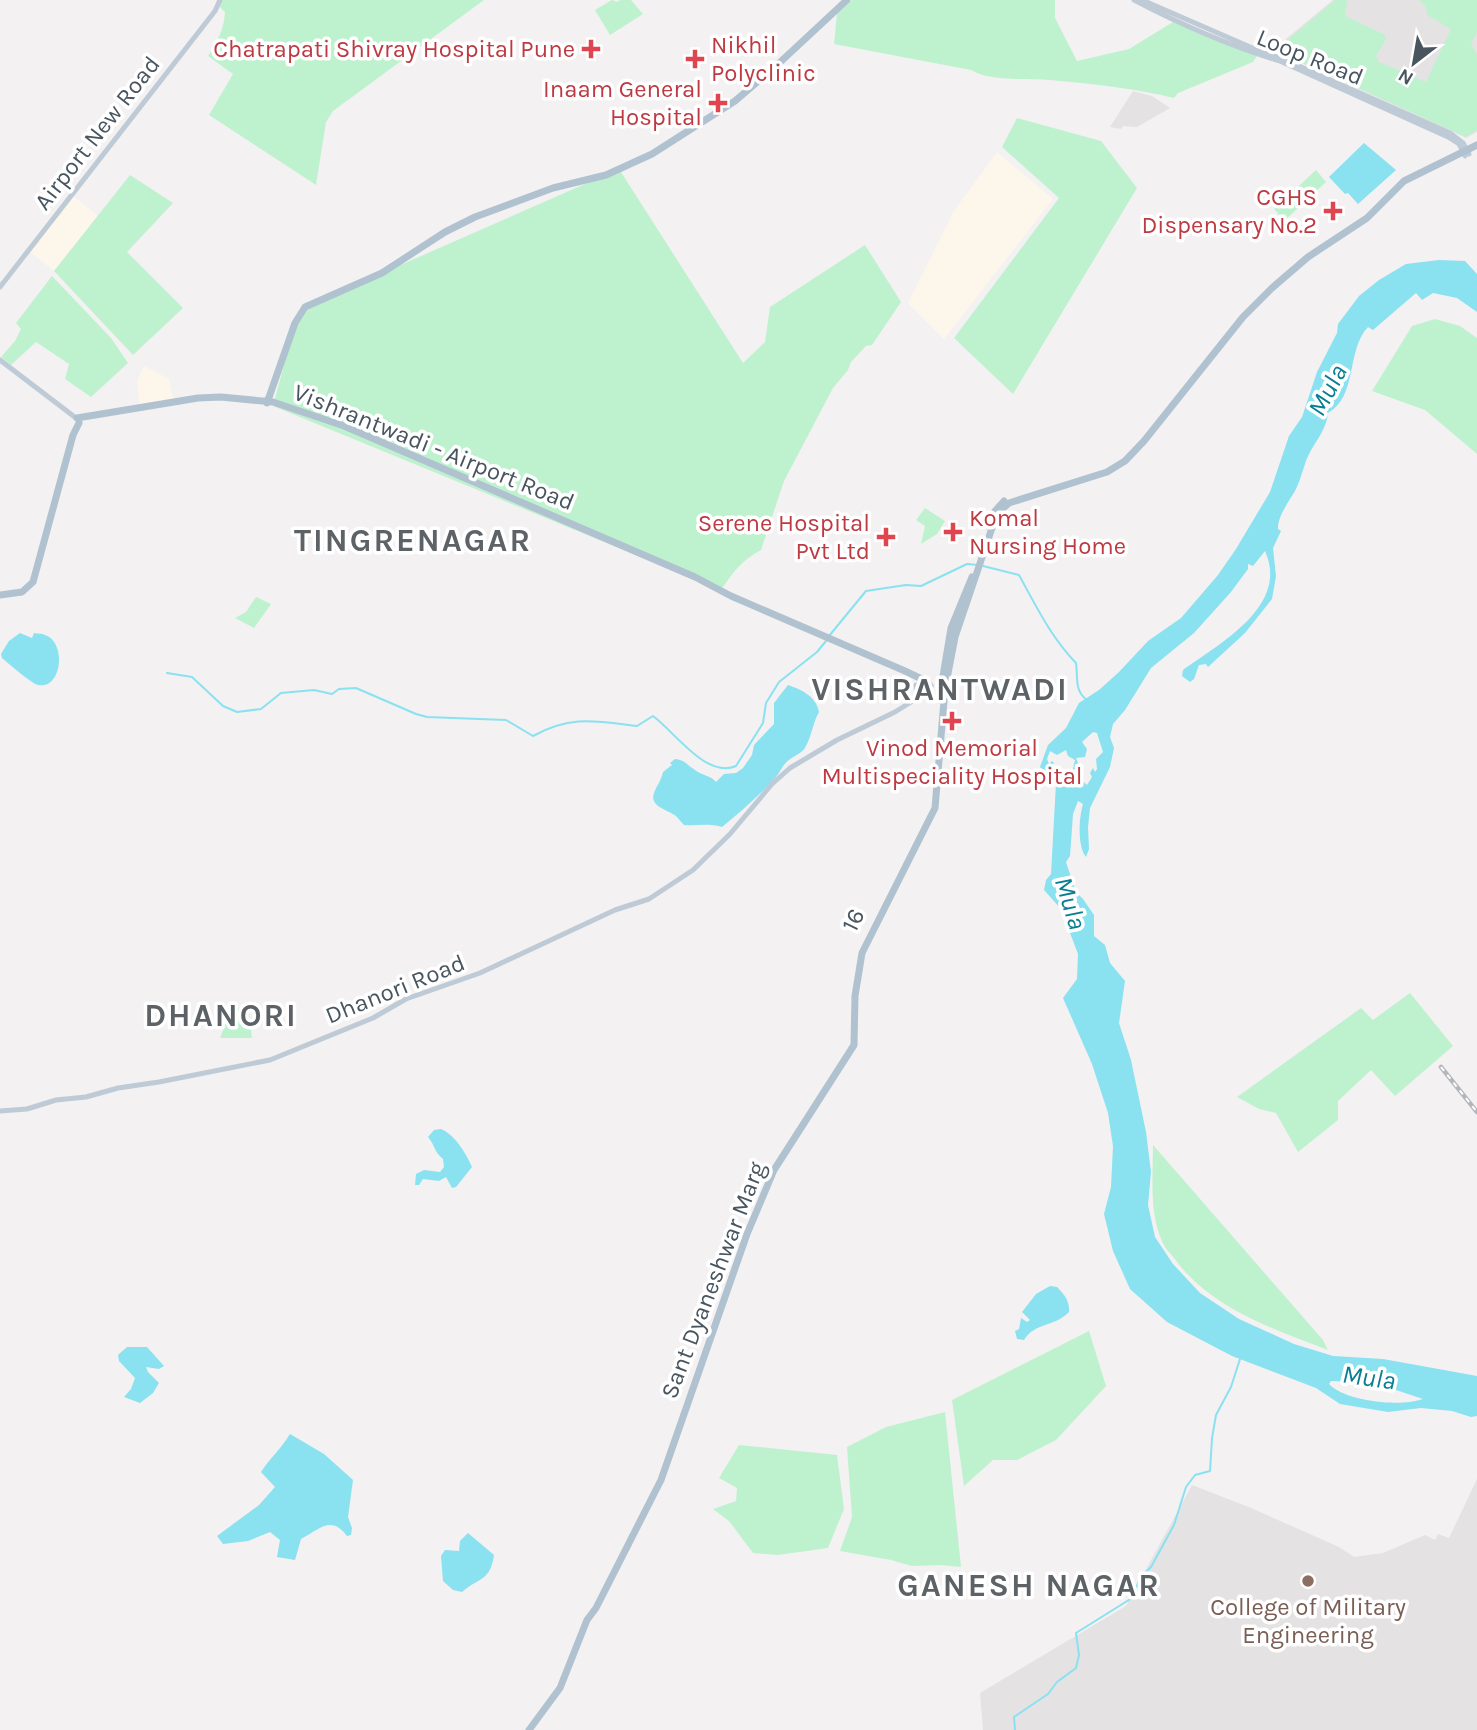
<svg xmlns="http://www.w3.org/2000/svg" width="1477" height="1730" font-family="Karla,sans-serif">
	<rect width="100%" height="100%" fill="#f3f1f1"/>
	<!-- commercial -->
	<path fill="#fdf7eb" d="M997 152 1053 199 944 339 908 303 954 211Z
		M73 196 98 216 54 271 29 251Z
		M144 366 169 379 173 399 140 406 137 381Z"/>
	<!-- education -->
	<path fill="#e4e2e3" d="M1333 0H1477V132L1466 138 1277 52 1276 49 1287 38Z
		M1133 91 1152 96 1170 108 1137 127 1123 126 1121 129 1110 127Z
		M1477 1479V1730H983L980 1693 1126 1606 1192 1485 1251 1508 1339 1547 1354 1557 1383 1553 1425 1535 1435 1540 1438 1534 1449 1538Z"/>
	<!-- green -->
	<path fill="#bef2cf" d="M221 0H484L333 111 326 122 316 185 209 115 233 74 208 56C217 42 224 30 225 12L219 6Z
		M612 0 617 2 620 0H631L643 14 610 35 595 10Z
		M852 0H1055V18L1077 61 1129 49 1173 22 1257 56 1253 62 1178 93 1174 98C1133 88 1092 84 1050 80 1024 77 994 83 971 70L834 44 837 14Z
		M1335 0H1347L1345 16 1385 35 1386 39 1376 56 1379 62 1426 82 1451 29 1427 15 1426 6 1419 0H1477V32L1471 44 1477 54V130L1466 137 1279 52 1278 48Z
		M1017 118 1101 141 1137 188 1013 394 954 338 1059 198 1002 147Z
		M619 169 743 363 765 342 770 307 865 245 901 302 872 345 866 346 851 362 848 370 833 388 784 481 761 550C742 560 733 572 721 590L273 406 296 320 305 307Z
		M1316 170 1326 182 1284 221 1274 209Z
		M130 175 173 203 127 252 183 308 133 355 54 271Z
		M52 276 111 338 128 363 91 397 65 379 69 364 36 342 11 365 1 357 15 341 21 329 16 323Z
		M1435 319 1460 326 1477 338V454L1425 410 1372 391 1412 326Z
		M925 508 945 521 937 534 921 544 925 526 916 520Z
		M256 597 271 604 254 628 235 618 246 612Z
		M1410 993 1453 1046 1395 1096 1371 1070 1338 1101V1120L1298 1152 1276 1113 1259 1109 1237 1097 1361 1008 1373 1020Z
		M233 1005 249 1012 252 1038H220Z
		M1153 1145 1323 1340 1328 1350C1273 1329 1210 1308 1174 1258 1170 1253 1164 1247 1162 1241 1149 1212 1153 1176 1153 1145Z
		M1089 1331 1106 1386 1056 1440 1017 1460H993L964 1486 952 1400Z
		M945 1412 961 1567 942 1565 912 1566 891 1560 840 1551 852 1517 847 1447 886 1427Z
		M739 1445 837 1455 844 1509 828 1548 778 1555 753 1553 729 1521 713 1509 736 1501 737 1488 719 1478Z"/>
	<!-- water -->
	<path fill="#8ae1f0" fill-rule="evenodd" d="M1364 143 1396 170 1358 204 1348 193 1345 194 1329 177Z
		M1439 260 1465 261 1477 274V312L1457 298 1433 293 1422 300 1416 293 1373 330 1368 327C1346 350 1358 396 1328 413 1326 433 1311 445 1305 464 1302 472 1300 481 1296 489 1290 500 1277 517 1278 529L1281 531 1273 548 1276 576 1272 599 1245 633 1208 667 1206 664 1199 665 1194 679 1190 682 1182 676 1183 670C1219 644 1290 606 1265 551L1253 566 1248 564V569L1231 592 1194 633 1151 668 1125 710 1113 724 1110 737 1114 748 1110 767 1090 808 1088 827 1089 849 1086 857C1077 846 1079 817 1083 804L1078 801 1073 814 1070 856 1066 862 1076 892 1083 899 1094 915V936L1105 945 1110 963 1125 981 1119 1023 1131 1060 1146 1132 1151 1172 1148 1205 1155 1237 1173 1264 1200 1293 1239 1319 1294 1344 1333 1356 1383 1359 1477 1376V1416L1471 1417 1452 1411 1421 1408 1388 1412 1340 1404 1316 1388 1232 1356 1167 1322 1130 1289 1113 1251 1104 1214 1111 1187 1113 1146 1108 1113 1092 1064 1063 998 1077 979 1078 954 1061 909 1044 890 1046 880 1051 874 1056 783 1040 767 1048 745 1066 728 1079 703 1099 690 1119 672 1148 641 1181 618 1218 575 1236 549 1270 492 1289 436 1302 417 1317 372 1337 333 1338 324 1359 296 1379 280 1406 264ZM1093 732 1097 733 1103 752 1096 759 1097 769 1095 772 1093 768 1090 773 1092 777 1087 785 1080 779 1082 772 1076 758 1085 757 1087 749 1082 742ZM1066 750 1068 756 1075 760 1072 773 1066 778 1056 773 1053 767 1049 769 1054 763 1052 761 1049 764 1047 759 1050 751 1057 755ZM1331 1381 1354 1382 1383 1388 1387 1387 1423 1399C1401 1407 1346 1402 1329 1384Z
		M20 633 32 638 34 633C38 634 42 633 45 635 67 642 62 690 38 685 32 684 8 663 2 658L1 654 9 641Z
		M788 685C802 690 816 696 819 712 813 722 812 735 806 746 803 753 795 755 789 760 783 764 781 771 776 777 760 795 740 812 722 827 708 823 698 826 684 825 681 822 679 819 676 816 669 810 649 807 654 793 657 785 661 781 663 772L672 765 670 763 675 759C685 760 687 765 695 770 703 776 710 775 716 782L724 774 736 773 743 768 752 755 754 745 774 724V703Z
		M441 1129C455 1135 466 1153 472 1167L456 1187 452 1188 446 1177 439 1181 423 1179 419 1185H415L416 1174 424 1170 440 1172 444 1167 443 1159C434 1152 435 1145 428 1137L434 1130Z
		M1050 1286 1057 1287C1064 1294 1070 1301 1069 1312 1055 1327 1035 1322 1024 1340L1017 1339 1015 1331 1019 1329 1021 1318 1027 1322 1030 1320 1022 1312 1036 1294Z
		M127 1347H147L164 1366 159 1369 146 1367 148 1372 159 1383 153 1393 140 1403 124 1397 131 1389 135 1378 119 1361 118 1355Z
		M290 1434 324 1454 353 1480 348 1517 352 1528 351 1535 347 1536C331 1515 320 1529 301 1539L295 1560 277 1557 280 1540 270 1532 248 1541 223 1544 217 1536 259 1505 275 1487 261 1472C270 1458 281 1449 290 1434Z
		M468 1533 494 1555C490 1582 479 1577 462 1592L453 1590 443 1581 441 1556 445 1550 459 1551 460 1541Z"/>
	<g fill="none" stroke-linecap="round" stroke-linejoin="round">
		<!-- stream -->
		<path stroke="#8ae1f0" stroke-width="2" d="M983 566 1019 575C1036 606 1051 637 1076 663 1078 676 1074 691 1087 700
			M829 636 866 591 906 585 921 586 967 564 978 565
			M167 673 192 677 223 706 237 712 261 709 281 693 314 690 332 694 339 689 356 688 416 714 427 717 506 720 533 736C571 715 595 721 637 726L653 716C674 731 706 779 736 766L763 723 766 703 779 682 817 652 826 641
			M1015 1730 1014 1717 1048 1694 1057 1682 1076 1668 1079 1655 1076 1633 1132 1598 1140 1578 1151 1567 1174 1525 1186 1487 1195 1475 1210 1471 1212 1438 1216 1415 1231 1387 1240 1359"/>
		<!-- river -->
		<path stroke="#8ae1f0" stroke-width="4.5" d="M1146 656 1163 641"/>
		<!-- secondary -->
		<path stroke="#becad5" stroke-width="5" d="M1134 0C1180 24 1230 46 1280 61L1448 137 1459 144 1465 156
			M1142 0 1257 50 1281 58 1450 133 1463 143 1469 154
			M0 287 215 11 220 0
			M0 360 76 418
			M916 685 917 695
			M0 1111 27 1109 56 1100 86 1097 118 1088 159 1082 270 1060 373 1018 406 999 480 973 615 910 649 899 693 870 730 834 772 784 790 768 837 740 895 712 919 697 930 686"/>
		<!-- primary -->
		<path stroke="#b0c2d0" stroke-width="7" d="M267 403 295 323 305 307 382 273 445 232 475 217 553 188 606 175 652 154 735 101 776 66 847 0
			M77 418 198 398 221 397 273 402 344 426 695 577 731 596 905 671 926 681 930 686
			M988 526 995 511 1004 501
			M0 595 22 592 33 582 73 435 79 423
			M939 700 951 628 972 577
			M529 1730 560 1688 587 1620 596 1608 661 1480 747 1234 774 1170 854 1045 855 996 862 953 935 808 945 689 955 637 993 525 1001 510 1009 503 1107 472 1125 461 1144 441 1243 317 1272 288 1308 257 1367 218 1404 181 1477 145"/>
		<defs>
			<path id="rail" d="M1441 1067 1477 1112"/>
		</defs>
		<!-- rail casing -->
		<use href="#rail" stroke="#b3b6bb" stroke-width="4.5"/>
		<!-- rail -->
		<use href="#rail" stroke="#fff" stroke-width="2" stroke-dasharray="5" stroke-linecap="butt"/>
	</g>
	<!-- markers -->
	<g fill="#e0444e" stroke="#fff" stroke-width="2.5">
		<path d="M587.5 38.5h7v7h7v7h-7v7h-7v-7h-7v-7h7z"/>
		<path d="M691.5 48.5h7v7h7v7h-7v7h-7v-7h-7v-7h7z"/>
		<path d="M714.5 92.5h7v7h7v7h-7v7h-7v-7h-7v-7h7z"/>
		<path d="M1329.5 200.5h7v7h7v7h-7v7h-7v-7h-7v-7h7z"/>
		<path d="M949.5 521.5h7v7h7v7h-7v7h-7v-7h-7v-7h7z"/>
		<path d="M882.5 526.5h7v7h7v7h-7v7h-7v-7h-7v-7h7z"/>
		<path d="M948.5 710.5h7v7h7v7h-7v7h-7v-7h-7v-7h7z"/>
	</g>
	<circle fill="#8d6e63" stroke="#fff" stroke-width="2.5" cx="1308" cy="1581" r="7"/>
	<g text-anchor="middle" stroke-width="7" stroke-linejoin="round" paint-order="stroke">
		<!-- health labels -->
		<g font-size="24" fill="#be3a42" stroke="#fff" text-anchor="end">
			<text x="711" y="53" text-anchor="start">Nikhil<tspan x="711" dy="28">Polyclinic</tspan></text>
			<text x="575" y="57">Chatrapati Shivray Hospital Pune</text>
			<text x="702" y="97">Inaam General<tspan x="702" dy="28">Hospital</tspan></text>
			<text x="1317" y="205">CGHS<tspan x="1317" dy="28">Dispensary No.2</tspan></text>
			<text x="969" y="526" text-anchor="start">Komal<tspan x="969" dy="28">Nursing Home</tspan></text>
			<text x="870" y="531">Serene Hospital<tspan x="870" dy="28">Pvt Ltd</tspan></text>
			<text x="952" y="756" text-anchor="middle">Vinod Memorial<tspan x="952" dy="28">Multispeciality Hospital</tspan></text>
		</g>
		<!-- street labels -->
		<g font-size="24" fill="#48555f" stroke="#fff">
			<text transform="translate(1310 57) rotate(22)" y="8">Loop Road</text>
			<text transform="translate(97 133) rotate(-52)" y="8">Airport New Road</text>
			<text transform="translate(434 447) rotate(22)" y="8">Vishrantwadi - Airport Road</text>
			<text transform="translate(853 920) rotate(-64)" y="8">16</text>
			<text transform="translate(395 989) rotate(-22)" y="8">Dhanori Road</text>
			<text transform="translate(713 1280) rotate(-69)" y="8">Sant Dyaneshwar Marg</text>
		</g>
		<!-- education labels -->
		<g font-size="24" fill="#785e54" stroke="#fff">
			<text x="1308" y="1615">College of Military<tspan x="1308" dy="28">Engineering</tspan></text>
		</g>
		<!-- water labels -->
		<g font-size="26" font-style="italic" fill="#087e93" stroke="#fff">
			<text transform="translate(1327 390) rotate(-62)" y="9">Mula</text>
			<text transform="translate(1071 903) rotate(73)" y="9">Mula</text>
			<text transform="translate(1369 1377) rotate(8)" y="9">Mula</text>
		</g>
		<!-- district labels -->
		<g font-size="32" font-weight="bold" letter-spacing="2" fill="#5d6266" stroke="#fff">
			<text x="413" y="551">TINGRENAGAR</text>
			<text x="940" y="700">VISHRANTWADI</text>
			<text x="221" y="1026">DHANORI</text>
			<text x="1029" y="1596">GANESH NAGAR</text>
		</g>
	</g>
	<!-- north arrow -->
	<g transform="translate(1414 63) rotate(211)" stroke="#ffffff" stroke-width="5" paint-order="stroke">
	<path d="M0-5L12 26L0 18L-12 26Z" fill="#48555f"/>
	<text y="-10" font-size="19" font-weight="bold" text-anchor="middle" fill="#48555f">N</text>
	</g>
</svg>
